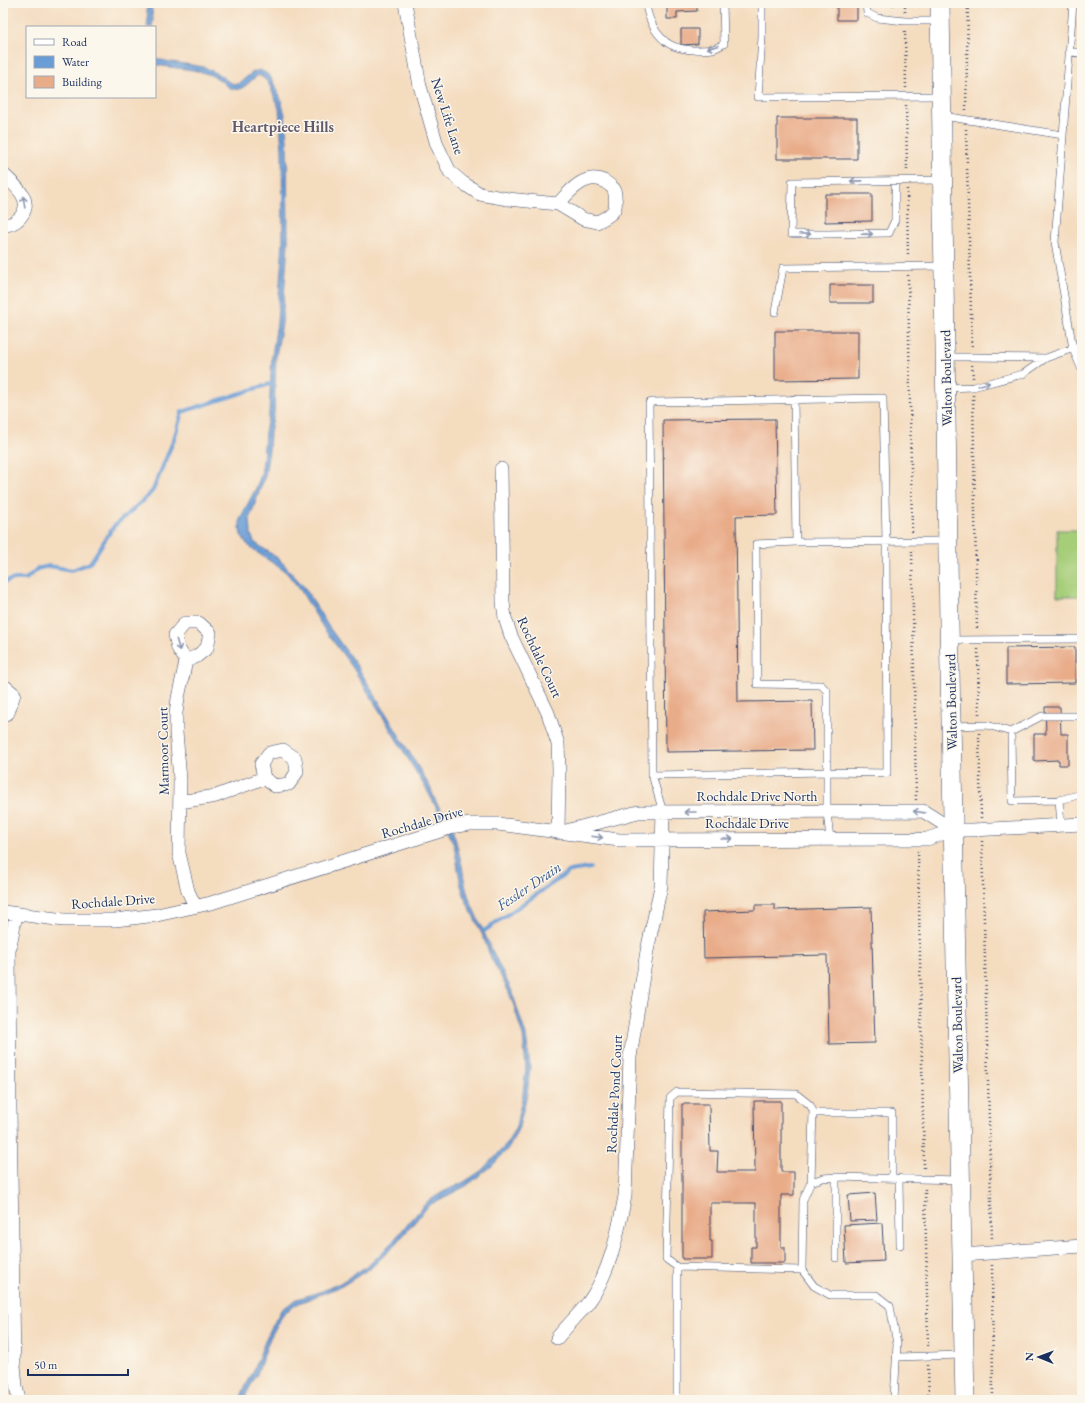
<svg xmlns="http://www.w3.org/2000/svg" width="1085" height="1403" font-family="'EB Garamond',serif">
	<rect width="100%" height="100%" fill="#fbf7ec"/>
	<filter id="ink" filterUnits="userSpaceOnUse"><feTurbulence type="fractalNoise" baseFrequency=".025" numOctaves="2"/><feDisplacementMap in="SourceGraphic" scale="8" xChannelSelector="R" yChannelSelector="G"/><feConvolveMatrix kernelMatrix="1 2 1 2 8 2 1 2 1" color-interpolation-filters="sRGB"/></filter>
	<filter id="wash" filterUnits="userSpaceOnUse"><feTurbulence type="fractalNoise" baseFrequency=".012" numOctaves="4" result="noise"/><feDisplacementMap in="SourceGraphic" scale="16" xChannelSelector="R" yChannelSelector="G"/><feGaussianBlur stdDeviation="0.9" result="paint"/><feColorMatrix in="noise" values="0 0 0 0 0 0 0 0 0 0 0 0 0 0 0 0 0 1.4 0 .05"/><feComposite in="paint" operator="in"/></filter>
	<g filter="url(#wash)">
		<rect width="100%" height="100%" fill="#f4dcbf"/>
		<!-- green -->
		<path fill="#a6ce79" stroke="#607e6c" d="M1057 530H1082V596H1057Z"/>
		<!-- water -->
		<path fill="#6a9dd5" stroke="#42669a" d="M146 3H151L153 19 152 27H147L148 19Z
			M155 58 165 61 204 67 218 74 229 82 234 84H238L253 72 259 70 264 72 270 76 280 97 285 115 287 140 288 243 282 323 276 356 274 413 270 432 269 450 265 476 250 517 251 534 254 542 279 559 305 588 328 626 357 666 375 695 430 787 436 802 451 826 456 841 462 866 465 885 470 901 495 957 511 989 526 1035 530 1068 527 1094 519 1127 510 1146 492 1166 466 1186 429 1205 396 1244 372 1267 342 1286 299 1303 284 1313 270 1338 257 1374 243 1400H239L253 1372 267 1336 281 1310 297 1299 322 1291 340 1283 370 1264 393 1241 427 1202 443 1192 464 1182 481 1171 507 1144 516 1126 523 1094 526 1068 523 1036 514 1006 508 990 491 958 482 934 467 903 461 886 454 845 447 828 428 792 371 697 353 668 324 629 301 591 286 572 255 551 247 544 241 535 240 530V519L256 488 261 475 263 461 265 432 269 413 272 356 277 323 283 243 282 150 279 108 269 84 266 80 259 75C252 78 247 87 239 89 228 91 223 81 215 77 197 68 176 69 157 65L155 63Z"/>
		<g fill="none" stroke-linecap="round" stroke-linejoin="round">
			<!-- stream -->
			<path stroke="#6a9dd5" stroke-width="4" d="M3 584 7 581 15 579H26L37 569 49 566 72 570 90 563 114 526 148 496 153 490 174 439 182 412 270 384
				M484 931 570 871 590 868"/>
		</g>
		<g id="blocks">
			<!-- building -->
			<path fill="#e9ac89" d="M667 3H697V11L677 12V19H667Z
				M837 3H857V20H837Z
				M870 3H896V4L895 5H871Z
				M681 29H698V44L681 45Z
				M777 118H857V159H777Z
				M825 194H872V221L825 222Z
				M830 285H873V303H830Z
				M775 331H858V379L775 380Z
				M775 419 777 515 736 516 738 702 812 701 813 750 666 752 663 420Z
				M1075 647V683L1006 684V648Z
				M1045 707H1060L1061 734H1068V765H1059V760L1034 761V734H1046Z
				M755 905H775V910L871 907 875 1043 829 1044 827 955 704 958 703 912 755 910Z
				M754 1101H781V1172H794V1195H781V1247H785V1263H751V1247H756V1203H710V1241H712V1259H682V1104H709L710 1151H718L717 1172H755Z
				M875 1193 877 1220 850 1221 848 1195Z
				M882 1223 884 1261 846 1263 844 1225Z"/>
		</g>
	</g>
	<g filter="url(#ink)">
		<use href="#blocks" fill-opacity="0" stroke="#3c496d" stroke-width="1"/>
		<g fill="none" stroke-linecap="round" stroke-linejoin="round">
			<defs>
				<path id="lane" d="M646 3C647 16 654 32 665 41 676 51 699 51 713 49 717 48 721 45 724 44L723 3
					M762 3V37L758 97 941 96
					M866 3 867 13 877 18 905 21H940
					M1073 3 1055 242 1073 349 1082 370
					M1070 52 1082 53
					M943 116 1063 135
					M895 181V220L889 233 828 234H791L792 182 941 180
					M775 312 783 268 944 266
					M946 357H972L1046 358
					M947 388 973 387 1023 374 1046 358 1082 345
					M796 542 947 541
					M950 640 1082 639
					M952 726 987 725 1011 732 1012 801 1059 800 1061 825
					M1011 732 1042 716H1082
					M652 775 827 772V691L821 685 757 684 756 544 796 542 794 399
					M1059 800 1082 794
					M663 812 652 775 649 403 653 402 883 398 886 541 887 773 827 772V812L830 839
					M677 1092 796 1094 810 1105 813 1111 811 1182 803 1200 802 1270 677 1267 666 1259 670 1098Z
					M813 1113H892V1178
					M899 1178 900 1245
					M811 1182 823 1178 836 1177 960 1180
					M836 1258V1177
					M677 1267V1400
					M802 1270 814 1286 830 1295H876L890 1306 897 1344 894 1400
					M897 1357 962 1355"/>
				<path id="street" d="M405 3 420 86 437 145 450 172 463 183 480 194 508 199 558 204 583 219 597 222C616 213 618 209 614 189 611 186 607 183 604 181 585 172 569 192 558 204
					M3 174C14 185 33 198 22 215 17 222 11 225 3 225
					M501 469 503 602 505 618 511 636 548 713 558 744 559 769 558 833
					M186 661 197 656 207 648 210 633 199 623H185L175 635 178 648 186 661 178 698 176 713V732L180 780 179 853 188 891 195 906
					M3 685 14 694 8 713 3 715
					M283 750 295 758 297 772 289 784 275 786 264 778 261 764 269 753Z
					M180 802 216 796 264 778
					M566 831 638 812 923 811 953 830
					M3 912 64 920H115L157 915 211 903 456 826 470 824H498L619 840 927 839 953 830H973L1082 824
					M16 914 9 951 10 1108 14 1365 16 1386 19 1400
					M962 1255 1082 1246
					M557 1338C567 1326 578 1315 588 1303 610 1273 618 1233 625 1196L630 1057 647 951 661 886 663 812"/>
				<path id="secondary" d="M940 3 949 623 965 1400"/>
			</defs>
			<!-- lane casing -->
			<use href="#lane" stroke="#3c496d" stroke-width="8"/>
			<!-- street casing -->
			<use href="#street" stroke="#3c496d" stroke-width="14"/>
			<!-- secondary casing -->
			<use href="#secondary" stroke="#3c496d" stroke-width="20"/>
			<!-- path -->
			<path stroke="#3c496d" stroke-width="2.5" stroke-dasharray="1 3" stroke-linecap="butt" d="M905 3V12
				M905 31 906 88
				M906 105 907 172
				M966 110 968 3
				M966 129 972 348
				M907 189 908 258
				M908 275 912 532
				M972 365 973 378
				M973 395 977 630
				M912 551 916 800
				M978 649 979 716
				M979 733 981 818
				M982 841 992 1240
				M918 851 924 1170
				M925 1189 928 1348
				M992 1265 993 1400
				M928 1365 929 1400"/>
			<!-- lane -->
			<use href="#lane" stroke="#fff" stroke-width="7"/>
			<!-- street -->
			<use href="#street" stroke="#fff" stroke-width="13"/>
			<!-- secondary -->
			<use href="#secondary" stroke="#fff" stroke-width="19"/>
		</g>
		<!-- one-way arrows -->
		<defs><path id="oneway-shaft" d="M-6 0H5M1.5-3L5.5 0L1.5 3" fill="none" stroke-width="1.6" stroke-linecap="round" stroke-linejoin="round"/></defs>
		<g stroke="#8d97ae">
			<use href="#oneway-shaft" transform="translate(713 47) rotate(167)"/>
			<use href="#oneway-shaft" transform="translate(856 181) rotate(179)"/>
			<use href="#oneway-shaft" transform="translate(24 202) rotate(-98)"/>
			<use href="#oneway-shaft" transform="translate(805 234) rotate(2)"/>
			<use href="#oneway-shaft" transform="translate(867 234) rotate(-1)"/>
			<use href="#oneway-shaft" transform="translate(984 384) rotate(-14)"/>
			<use href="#oneway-shaft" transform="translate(178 645) rotate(73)"/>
			<use href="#oneway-shaft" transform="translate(690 812) rotate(180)"/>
			<use href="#oneway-shaft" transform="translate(919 812) rotate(-172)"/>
			<use href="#oneway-shaft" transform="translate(597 837) rotate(7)"/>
			<use href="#oneway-shaft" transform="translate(727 839)"/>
		</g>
	</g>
	<g text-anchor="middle" stroke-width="3" stroke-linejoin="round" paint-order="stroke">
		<!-- street labels -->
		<g font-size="14" fill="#1b2f5e" stroke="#fbf7ec">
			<text transform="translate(448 116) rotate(72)" y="5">New Life Lane</text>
			<text transform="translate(946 378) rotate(-91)" y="5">Walton Boulevard</text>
			<text transform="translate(540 657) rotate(65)" y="5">Rochdale Court</text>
			<text transform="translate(951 702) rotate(-91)" y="5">Walton Boulevard</text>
			<text transform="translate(163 751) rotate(-91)" y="5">Marmoor Court</text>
			<text x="757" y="801">Rochdale Drive North</text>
			<text transform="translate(422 822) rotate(-16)" y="5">Rochdale Drive</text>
			<text x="747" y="828">Rochdale Drive</text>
			<text transform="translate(113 901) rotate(-4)" y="5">Rochdale Drive</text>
			<text transform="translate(957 1025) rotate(-91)" y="5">Walton Boulevard</text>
			<text transform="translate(614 1094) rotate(-87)" y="5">Rochdale Pond Court</text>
		</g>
		<!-- neighbourhood labels -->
		<g font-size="15" font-weight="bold" fill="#635b6d" stroke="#fbf7ec">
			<text x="283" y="132">Heartpiece Hills</text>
		</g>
		<!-- water labels -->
		<g font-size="15" font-style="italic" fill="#375688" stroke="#fbf7ec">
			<text transform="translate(529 886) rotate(-34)" y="5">Fessler Drain</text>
		</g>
	</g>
	<!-- margin -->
	<rect width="1085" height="1403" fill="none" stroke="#fbf7ec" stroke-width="16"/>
	<!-- legend -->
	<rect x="26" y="26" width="130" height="72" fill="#fbf7ec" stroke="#a1a7b3"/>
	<rect x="34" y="39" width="20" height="6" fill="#ffffff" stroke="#a1a7b3"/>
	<text x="62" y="46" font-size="12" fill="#1b2f5e">Road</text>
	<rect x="34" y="56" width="20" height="12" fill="#6a9dd5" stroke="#a1a7b3"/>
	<text x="62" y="66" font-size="12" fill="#1b2f5e">Water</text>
	<rect x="34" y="76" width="20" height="12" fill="#e9ac89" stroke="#a1a7b3"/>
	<text x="62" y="86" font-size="12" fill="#1b2f5e">Building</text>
	<!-- north arrow -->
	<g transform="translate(1039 1357) rotate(271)" stroke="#fbf7ec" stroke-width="3" paint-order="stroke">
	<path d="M0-3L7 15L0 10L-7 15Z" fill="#1b2f5e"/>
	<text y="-6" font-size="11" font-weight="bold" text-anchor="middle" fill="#1b2f5e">N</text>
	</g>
	<!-- scale -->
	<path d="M28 1369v6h100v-6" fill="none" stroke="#1b2f5e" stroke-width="2"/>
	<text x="34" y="1369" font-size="12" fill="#1b2f5e" stroke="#fbf7ec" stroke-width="3" paint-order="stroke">50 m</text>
</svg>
